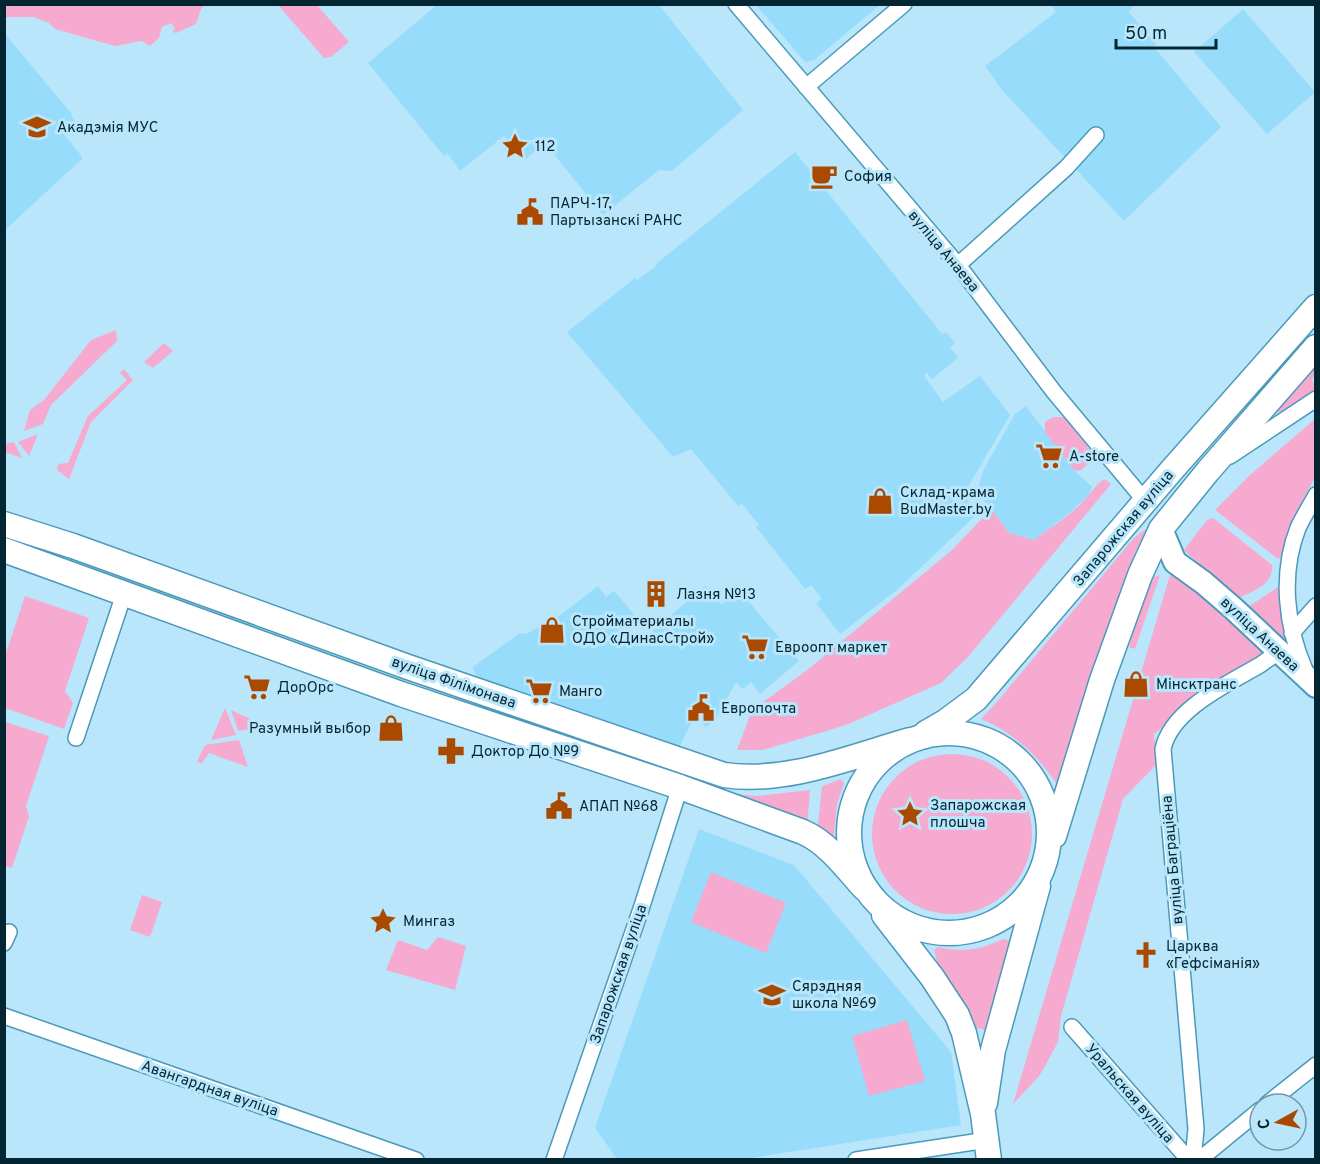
<svg xmlns="http://www.w3.org/2000/svg" width="1320" height="1164" font-family="Overpass,sans-serif">
	<rect width="100%" height="100%" fill="#b9e6fa"/>
	<!-- built -->
	<path fill="#98dcfb" d="M438 4 659 5 743 110 672 171 659 170 603 215 545 143 525 160 504 136 460 171 447 153 444 156 368 63Z
		M756 5H880L814 60 805 62Z
		M1051 5H1133L1129 12 1156 45 1154 47 1221 127 1124 221 1002 90 985 66 1056 12Z
		M1243 9 1315 92 1267 134 1194 52Z
		M5 34 72 114 71 116 76 122 63 133 83 158 5 230Z
		M795 152 942 334 946 332 955 343 950 347 958 358 932 379 927 373 924 376 943 402 980 376 1010 415 965 492 974 517 898 589 840 634 816 603 822 599 811 585 805 589 756 527 759 525 742 504 738 506 691 449 673 457 567 332 635 278 637 280 655 267 656 264Z
		M1026 406 1074 470 1092 487 1088 496 1068 514 1034 540 1009 533 982 499 979 484 984 469 1015 414Z
		M598 586 606 597 614 591 638 619 628 627 641 641 705 586 722 605 739 590 799 661 760 694 751 682 743 689 736 682 715 720 706 727 695 715 679 748 482 680 475 674 473 667 520 633 526 634 562 614Z
		M699 829 794 865 951 1052 961 1125 739 1160 617 1159 595 1128Z"/>
	<!-- green -->
	<path fill="#f6aad0" d="M4 5 5 4 205 5 201 9 196 24 176 33 173 32 175 28 171 23 162 27 159 38 150 46 142 41 115 46 55 29 49 23 34 17H5Z
		M278 5H317L349 42 331 57 324 58Z
		M116 330 117 341 51 405 43 424 24 431 30 410 44 400 91 340Z
		M164 343 173 351 153 368 144 362Z
		M1315 361V375L1312 378 1315 390 1284 412H1271Z
		M124 369 133 380 91 422 69 479 57 470 58 464 68 463 88 416 127 380 120 373Z
		M1053 417H1064L1090 450 1092 460 1080 471 1074 470 1045 432V422Z
		M1315 419V477L1293 518 1281 557 1278 559 1215 510 1249 476Z
		M38 434 29 456 18 442Z
		M14 442 22 458 5 452V444Z
		M1104 479 1111 484 967 658 941 683 846 725 763 750H737L752 710 806 671 952 550 991 509 1009 533 1034 540C1051 527 1073 514 1087 497 1094 489 1095 486 1104 479Z
		M1213 518 1272 565C1274 585 1252 591 1237 599L1184 550 1207 520Z
		M1147 528 1136 551 1062 786 1057 784C1038 756 1013 732 981 719L995 704 1134 538Z
		M1160 575 1135 649 1129 647 1145 591 1152 578Z
		M1170 575 1180 576 1266 650 1154 734 1157 764 1123 799 1061 1016 1058 1042 1040 1075 1013 1104Z
		M1278 587 1286 648 1245 609Z
		M25 596 89 618 65 691 73 703 64 729 5 708V656Z
		M225 708 236 735 211 740Z
		M231 710 266 726 238 731Z
		M5 722 49 736 26 806 29 816 12 868 5 866Z
		M239 740 248 767 209 753 202 763 197 762 205 745Z
		M872 834a80 80 0 1 1 160 0a80 80 0 1 1-160 0Z
		M841 779 844 783 837 804 833 844 817 833 822 786Z
		M810 790 807 826 725 793 757 796Z
		M711 872 786 903 766 953 691 922Z
		M142 895 162 902 150 937 130 930Z
		M438 937 466 946 455 990 386 970 398 940 427 950Z
		M1003 939 1014 942 988 1031 974 1027 963 1001 937 961 934 950 938 947C964 953 979 950 1003 939Z
		M907 1020 925 1081 869 1096 852 1036Z"/>
	<g fill="none" stroke-linecap="round" stroke-linejoin="round">
		<defs>
			<path id="street" d="M736 4 958 265 1054 392 1146 502
				M806 87 904 4
				M958 265 1066 168 1096 135
				M1230 456 1316 399
				M1292 633 1316 606
				M1305 670C1286 626 1280 574 1298 528 1303 517 1310 506 1316 495
				M76 738 124 594
				M4 943 9 932
				M4 1016 416 1160
				M1072 1027 1189 1160
				M1267 1104 1316 1065
				M554 1160 641 909 680 787
				M856 1160 987 1140
				M1193 1160 1196 1129 1163 749C1171 710 1227 684 1260 665 1266 661 1272 656 1279 652
				M1199 1160 1260 1110"/>
			<path id="secondary" d="M1161 529 1175 562 1204 583 1234 609 1316 686"/>
			<path id="primary" d="M4 524 73 546 408 667 724 775C787 784 850 757 910 740
				M4 550 401 694 680 787 803 832C828 843 846 868 864 888
				M926 733 945 722 976 699 1171 471 1316 307
				M849 833a100 100 0 1 1 200 0a100 100 0 1 1-200 0Z
				M1054 836 1102 680 1140 575 1161 529 1208 471 1316 347
				M884 915 932 977 957 1015 964 1033 983 1114 989 1160
				M985 1103 993 1050 1038 886"/>
		</defs>
		<!-- street casing -->
		<use href="#street" stroke="#4b9aba" stroke-width="18"/>
		<!-- secondary casing -->
		<use href="#secondary" stroke="#4b9aba" stroke-width="26"/>
		<!-- primary casing -->
		<use href="#primary" stroke="#4b9aba" stroke-width="27"/>
		<!-- street -->
		<use href="#street" stroke="#fff" stroke-width="15"/>
		<!-- secondary -->
		<use href="#secondary" stroke="#fff" stroke-width="22"/>
		<!-- primary -->
		<use href="#primary" stroke="#fff" stroke-width="24"/>
	</g>
	<!-- icons -->
	<defs>
		<symbol id="university-bare" viewBox="-9 -9 18 18"><path d="M0-5L7-2L0 1L-7-2ZM-4 1L0 2.5L4 1V4Q0 6-4 4Z" fill="#aa4a00" stroke="#b9e6fa" stroke-width="2.5" paint-order="stroke"/></symbol>
		<symbol id="sight-bare" viewBox="-9 -9 18 18"><path d="M0-6L1.8-2.2L6-1.7L2.9 1.2L3.7 5.4L0 3.3L-3.7 5.4L-2.9 1.2L-6-1.7L-1.8-2.2Z" fill="#aa4a00" stroke="#b9e6fa" stroke-width="2.5" paint-order="stroke"/></symbol>
		<symbol id="cafe-bare" viewBox="-9 -9 18 18"><path d="M-5.5-4.5H6V0H3Q3 3.5 0 3.5H-2.5Q-5.5 3.5-5.5 0ZM3-3.2v2h1.7v-2ZM-6 4.5H4V6H-6Z" fill="#aa4a00" stroke="#b9e6fa" stroke-width="2.5" paint-order="stroke"/></symbol>
		<symbol id="civic-bare" viewBox="-9 -9 18 18"><path d="M-.6-6.5H3V-4.5H.6V-3L4-1V1h2V6H-6V1h2V-1L-.6-3ZM-1.2 2.5V6h2.4V2.5Z" fill="#aa4a00" stroke="#b9e6fa" stroke-width="2.5" paint-order="stroke"/></symbol>
		<symbol id="supermarket-bare" viewBox="-9 -9 18 18"><path d="M-6-5.5h2.5l.6 2H6L4.5 2H-2.5L-4.4-4H-6ZM-1.5 3.2a1.3 1.3 0 1 0 .1 0ZM3 3.2a1.3 1.3 0 1 0 .1 0Z" fill="#aa4a00" stroke="#b9e6fa" stroke-width="2.5" paint-order="stroke"/></symbol>
		<symbol id="shop-bare" viewBox="-9 -9 18 18"><path d="M-5-2.5h2.3a2.7 3.5 0 0 1 5.4 0H5L5.5 6h-11ZM-1.5-2.5h3a1.5 2.3 0 0 0-3 0Z" fill="#aa4a00" stroke="#b9e6fa" stroke-width="2.5" paint-order="stroke"/></symbol>
		<symbol id="building-bare" viewBox="-9 -9 18 18"><path d="M-4-6H4V6H1V3H-1V6H-4ZM-2.5-4.3h1.7v1.8h-1.7ZM.8-4.3h1.7v1.8H.8ZM-2.5-1h1.7V.8h-1.7ZM.8-1h1.7V.8H.8Z" fill="#aa4a00" stroke="#b9e6fa" stroke-width="2.5" paint-order="stroke"/></symbol>
		<symbol id="pharmacy-bare" viewBox="-9 -9 18 18"><path d="M-2-6h4v4h4v4h-4v4h-4v-4h-4v-4h4Z" fill="#aa4a00" stroke="#b9e6fa" stroke-width="2.5" paint-order="stroke"/></symbol>
		<symbol id="church-bare" viewBox="-9 -9 18 18"><path d="M-1.2-6h2.4v3.5h3.3v2.4h-3.3V6h-2.4V-.1h-3.3v-2.4h3.3Z" fill="#aa4a00" stroke="#b9e6fa" stroke-width="2.5" paint-order="stroke"/></symbol>
		<symbol id="school-bare" viewBox="-9 -9 18 18"><path d="M0-5L7-2L0 1L-7-2ZM-4 1L0 2.5L4 1V4Q0 6-4 4Z" fill="#aa4a00" stroke="#b9e6fa" stroke-width="2.5" paint-order="stroke"/></symbol>
	</defs>
	<g fill-rule="evenodd">
		<use href="#university-bare" x="18" y="108" width="38" height="38"/>
		<use href="#sight-bare" x="496" y="127" width="38" height="38"/>
		<use href="#cafe-bare" x="805" y="157" width="38" height="38"/>
		<use href="#civic-bare" x="511" y="193" width="38" height="38"/>
		<use href="#supermarket-bare" x="1030" y="437" width="38" height="38"/>
		<use href="#shop-bare" x="861" y="482" width="38" height="38"/>
		<use href="#building-bare" x="637" y="575" width="38" height="38"/>
		<use href="#shop-bare" x="533" y="611" width="38" height="38"/>
		<use href="#supermarket-bare" x="736" y="628" width="38" height="38"/>
		<use href="#shop-bare" x="1117" y="665" width="38" height="38"/>
		<use href="#supermarket-bare" x="238" y="668" width="38" height="38"/>
		<use href="#supermarket-bare" x="520" y="672" width="38" height="38"/>
		<use href="#civic-bare" x="682" y="689" width="38" height="38"/>
		<use href="#shop-bare" x="372" y="709" width="38" height="38"/>
		<use href="#pharmacy-bare" x="432" y="732" width="38" height="38"/>
		<use href="#civic-bare" x="540" y="787" width="38" height="38"/>
		<use href="#sight-bare" x="891" y="795" width="38" height="38"/>
		<use href="#sight-bare" x="364" y="902" width="38" height="38"/>
		<use href="#church-bare" x="1127" y="936" width="38" height="38"/>
		<use href="#school-bare" x="753" y="976" width="38" height="38"/>
	</g>
	<g text-anchor="middle" stroke-width="6" stroke-linejoin="round" paint-order="stroke">
		<!-- poi labels -->
		<g font-size="15" fill="#042633" stroke="#b9e6fa" text-anchor="start">
			<text x="57" y="132">Акадэмія МУС</text>
			<text x="535" y="151">112</text>
			<text x="844" y="181">София</text>
			<text x="550" y="208">ПАРЧ-17,<tspan x="550" dy="17">Партызанскі РАНС</tspan></text>
			<text x="1069" y="461">А-store</text>
			<text x="900" y="497">Склад-крама<tspan x="900" dy="17">BudMaster.by</tspan></text>
			<text x="676" y="599">Лазня №13</text>
			<text x="572" y="626">Стройматериалы<tspan x="572" dy="17">ОДО «ДинасСтрой»</tspan></text>
			<text x="775" y="652">Евроопт маркет</text>
			<text x="1156" y="689">Мінсктранс</text>
			<text x="277" y="692">ДорОрс</text>
			<text x="559" y="696">Манго</text>
			<text x="721" y="713">Европочта</text>
			<text x="371" y="733" text-anchor="end">Разумный выбор</text>
			<text x="471" y="756">Доктор До №9</text>
			<text x="930" y="810">Запарожская<tspan x="930" dy="17">плошча</tspan></text>
			<text x="579" y="811">АПАП №68</text>
			<text x="403" y="926">Мингаз</text>
			<text x="1166" y="951">Царква<tspan x="1166" dy="17">«Гефсіманія»</tspan></text>
			<text x="792" y="991">Сярэдняя<tspan x="792" dy="17">школа №69</tspan></text>
		</g>
		<!-- street labels -->
		<g font-size="15" fill="#042633" stroke="#b9e6fa">
			<text transform="translate(944 251) rotate(50)" y="5">вуліца Анаева</text>
			<text transform="translate(1123 528) rotate(-50)" y="5">Запарожская вуліца</text>
			<text transform="translate(1260 634) rotate(43)" y="5">вуліца Анаева</text>
			<text transform="translate(454 682) rotate(19)" y="5">вуліца Філімонава</text>
			<text transform="translate(1172 860) rotate(-95)" y="5">вуліца Баграціёна</text>
			<text transform="translate(618 974) rotate(-71)" y="5">Запарожская вуліца</text>
			<text transform="translate(210 1088) rotate(19)" y="5">Авангардная вуліца</text>
			<text transform="translate(1130 1093) rotate(49)" y="5">Уральская вуліца</text>
		</g>
	</g>
	<!-- border -->
	<rect width="1320" height="1164" fill="none" stroke="#042633" stroke-width="12"/>
	<!-- north arrow -->
	<g transform="translate(1278 1122) rotate(262)"><circle r="28" fill="#b9e6fa" stroke="#7199aa" stroke-width="1.5"/>
	<path d="M0-4.5L10 22L0 15L-10 22Z" fill="#aa4a00"/>
	<text y="-9" font-size="16" font-weight="bold" text-anchor="middle" fill="#042633">С</text>
	</g>
	<!-- scale -->
	<path d="M1116 39v9h100v-9" fill="none" stroke="#042633" stroke-width="3"/>
	<text x="1125" y="39" font-size="18" fill="#042633" stroke="#b9e6fa" stroke-width="4.5" paint-order="stroke">50 m</text>
</svg>
